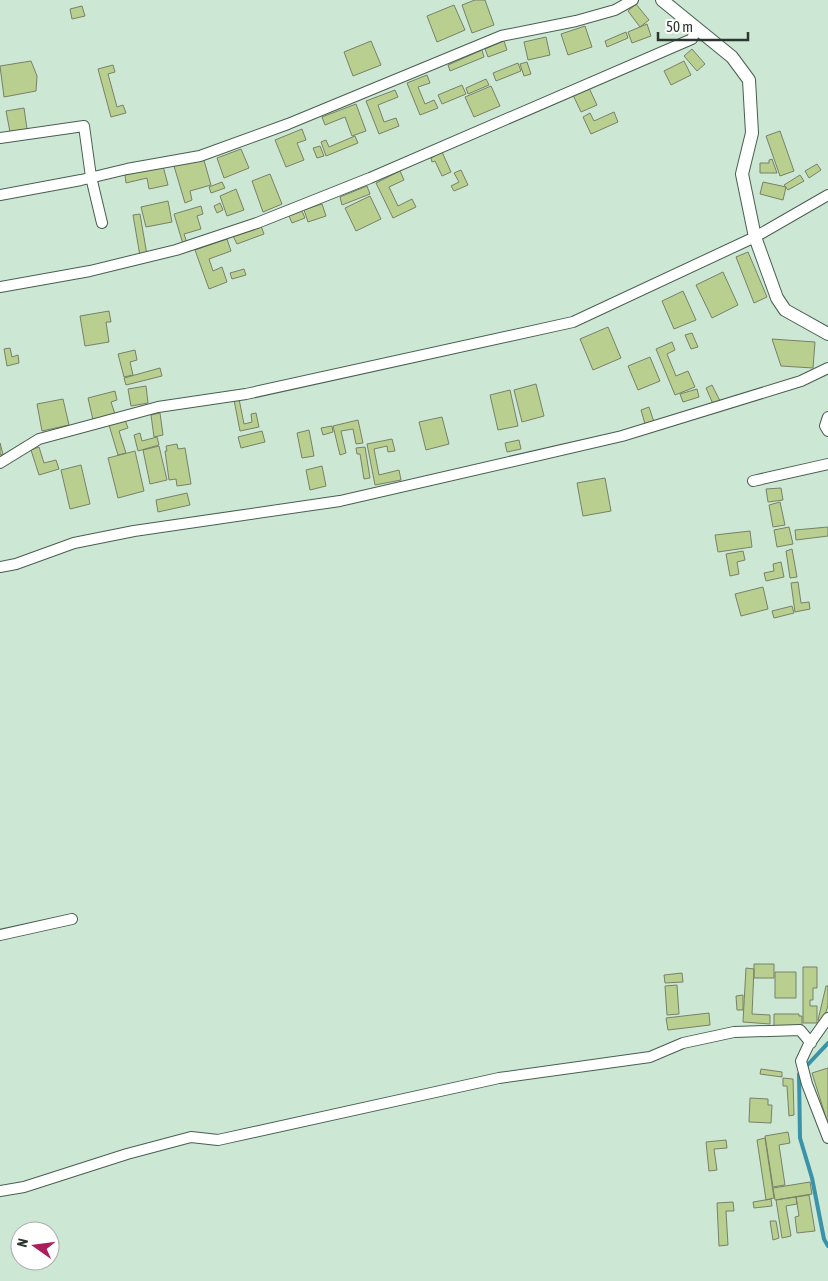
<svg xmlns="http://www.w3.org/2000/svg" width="828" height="1281" font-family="'Asap Condensed',sans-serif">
	<rect width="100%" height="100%" fill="#cce7d4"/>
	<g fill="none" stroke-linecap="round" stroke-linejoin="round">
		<!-- stream -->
		<path stroke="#3a93a8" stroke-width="4" d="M828 1043 799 1074 800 1138 812 1178 824 1239 828 1246"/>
	</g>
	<!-- building -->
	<path fill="#b9cf8f" stroke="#788168" d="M475 0H485L494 25 472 33 462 5Z
		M636 4 649 20 640 27 628 11Z
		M454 5 465 30 437 42 427 16Z
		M82 6 85 16 72 19 70 9Z
		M647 24 651 36 632 43 628 32Z
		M585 26 592 47 568 55 561 34Z
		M626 32 628 38 607 47 605 41Z
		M546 37 550 55 528 60 524 42Z
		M371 41 381 65 353 76 344 52Z
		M504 41 507 50 488 57 485 49Z
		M692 49 705 64 697 71 684 56Z
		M482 50 484 57 450 71 448 65Z
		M31 61 37 76 36 91 4 97 0 66Z
		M684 61 691 75 671 85 664 71Z
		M527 62 531 74 524 76 520 64Z
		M518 63 521 71 496 81 493 73Z
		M113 65 115 72 108 74 117 107 123 105 126 113 111 117 98 69Z
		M427 75 430 83 418 87 425 104 434 100 438 108 420 115 407 83Z
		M486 79 489 85 468 94 466 88Z
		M462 85 466 94 442 104 438 95Z
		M491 86 500 106 474 117 465 97Z
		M589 88 597 105 581 112 573 95Z
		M395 90 398 97 378 105 384 122 396 118 399 126 379 134 366 101Z
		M356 104 366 131 352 136 345 117 325 125 322 117Z
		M24 108 27 129 10 132 6 111Z
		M614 112 618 122 591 134 583 117 590 113 594 121Z
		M302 129 306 140 297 143 304 160 286 167 275 140Z
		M780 131 794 171 780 176 766 136Z
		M355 136 358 143 326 156 321 142 326 140 329 147Z
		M320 146 324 156 317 158 313 148Z
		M241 149 249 168 224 178 217 158Z
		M442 152 451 172 442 176 435 161 432 162 431 158Z
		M203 157 211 185 190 191 192 200 185 203 174 166Z
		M772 159 777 173H760V163H769V160Z
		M817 164 821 170 809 178 805 171Z
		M163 166 168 185 149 189 147 178 126 183 125 175Z
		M461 170 468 185 454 191 451 186 459 182 454 173Z
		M400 171 404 180 389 187 398 206 412 199 416 207 393 218 376 183Z
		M270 174 282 204 263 212 252 181Z
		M800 175 804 181 788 190 784 185Z
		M222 182 225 188 211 193 209 187Z
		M763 182 786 187 783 200 760 194Z
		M367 186 370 194 342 205 340 197Z
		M236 189 244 210 227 216 220 196Z
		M370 196 381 219 356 231 345 208Z
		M168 201 172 222 146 227 141 207Z
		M220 203 223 210 217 213 214 206Z
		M322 204 326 216 308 222 304 210Z
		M201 206 203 214 197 216 201 229 184 234 187 243 183 244 174 214Z
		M302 211 305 218 292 223 289 216Z
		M140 214 147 255 140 256 133 215Z
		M261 226 264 234 237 244 233 236Z
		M227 239 231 251 209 259 213 271 222 267 227 282 209 289 195 250Z
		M748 252 767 297 754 303 736 257Z
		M244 269 246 275 232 279 230 273Z
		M723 272 738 305 712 318 696 285Z
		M683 291 696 320 674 329 662 301Z
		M109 311 111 322H106L109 342 85 346 80 316Z
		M608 327 621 358 593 370 580 339Z
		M692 333 698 347 691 349 685 335Z
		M772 339 815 342 813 368 781 366Z
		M672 342 675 350 667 354 676 376 688 371 695 387 675 395 656 349Z
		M10 348 12 357 18 355 19 363 7 366 4 349Z
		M135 350 137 360 130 362 133 375 124 377 118 354Z
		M650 357 660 381 638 390 628 366Z
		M160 368 162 376 126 385 124 378Z
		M536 384 544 416 522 422 514 390Z
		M712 385 720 401 713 404 706 388Z
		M146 386 148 403 131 406 128 389Z
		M697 389 699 397 683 402 680 394Z
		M510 390 518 426 498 430 490 395Z
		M115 391 117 400 111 402 115 414 93 420 88 398Z
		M63 399 69 425 42 431 37 404Z
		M239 399 244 424 252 422 251 414 256 413 259 427 240 431 234 400Z
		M649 407 654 422 645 424 641 410Z
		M160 413 163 435 154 437 151 415Z
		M442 417 449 444 426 450 419 422Z
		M125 420 128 428 119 431 126 453 118 455 109 425Z
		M358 420 363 443 356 444 353 429 341 431 346 453 340 455 333 426Z
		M332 426 333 432 323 435 321 428Z
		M309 430 314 456 302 458 297 433Z
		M262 431 265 442 241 448 238 437Z
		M140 433 142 441 157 437 159 445 138 451 134 435Z
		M392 439 395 451 388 452 387 446 374 449 379 475 399 470 401 480 375 485 367 444Z
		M519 440 521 449 507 452 505 443Z
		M0 443 3 454 0 455Z
		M177 444 178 449 185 448 191 484 177 486 176 479 169 480 165 451H167L166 446Z
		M159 446 167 480 150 484 143 450Z
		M39 447 44 463 56 460 59 469 39 475 31 450Z
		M365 447 370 478 364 479 360 454H357L356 448Z
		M135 451 144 491 118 498 108 458Z
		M81 465 90 504 70 509 61 470Z
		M322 466 326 486 310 490 306 470Z
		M605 478 611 511 583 516 577 483Z
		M781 488 783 500 768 502 766 489Z
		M187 493 190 505 158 512 156 500Z
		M780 502 785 525 773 527 769 505Z
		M789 527 793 544 777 547 774 530Z
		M828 527V536L796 540 795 530Z
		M750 531 752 547 718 552 715 535Z
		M792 549 797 577 790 578 786 551Z
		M743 551 745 560 737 562 739 574 730 576 726 554Z
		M781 562 784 577 766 581 764 573 774 571 773 564Z
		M798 582 801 603 809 602 810 609 795 612 791 583Z
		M763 587 768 609 741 616 735 594Z
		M792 606 794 613 774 618 772 611Z
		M754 964H774V978H754Z
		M803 967H817V988H813V1000H810V1006H817V1023H803Z
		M746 968 754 969 752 1014 770 1015V1024L743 1022Z
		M775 972H796V998H775Z
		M682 973 683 982 665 983 664 975Z
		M677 985 679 1014 667 1015 665 986Z
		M826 986H828V1005L823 1022 818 1020Z
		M743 995V1010H737L736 996Z
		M709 1013 710 1025 668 1030 666 1018Z
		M774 1014H799V1016H802V1027H774Z
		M828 1068V1124L812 1073Z
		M761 1069 782 1072V1077L760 1074Z
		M783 1078 793 1079 794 1115 789 1116 787 1086H783Z
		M750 1098 768 1099V1105H772L771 1123 749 1122Z
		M788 1132 790 1143 779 1145 785 1185 773 1187 765 1136Z
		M765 1138 774 1198 766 1200 757 1140Z
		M726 1140 727 1148 714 1149 717 1170 709 1171 706 1142Z
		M810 1182 812 1194 775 1200 773 1188Z
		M809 1195 815 1231 797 1233 795 1217 799 1216 796 1197Z
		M796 1197 797 1204 786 1206 791 1236 782 1238 776 1200Z
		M771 1199 772 1206 754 1208 753 1202Z
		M733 1202 734 1211H726L728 1245 719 1246 717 1203Z
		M770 1221H776L779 1238 773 1240Z"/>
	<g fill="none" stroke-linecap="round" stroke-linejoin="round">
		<defs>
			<path id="minor" d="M0 138 84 126 91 177 102 223
				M0 195 81 180 127 169 200 156 288 124 501 36 576 21 615 10 633 0
				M0 287 90 271 176 250 257 223 370 178 692 39 696 28
				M828 417 825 426 828 431
				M0 463 39 439 158 407 246 394 573 322 755 237 828 195
				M753 481 828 464
				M0 567 16 564 74 543 134 531 340 501 622 436 801 381 828 368
				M0 935 72 919
				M828 1018 808 1046 801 1061 807 1084 828 1138
				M0 1191 24 1187 127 1154 191 1137 218 1140 499 1078 650 1057 683 1043 734 1032 800 1030 811 1043"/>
			<path id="tertiary" d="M662 0 732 57 749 80 752 133 742 174 755 237 777 298 785 310 828 334"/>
		</defs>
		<!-- minor casing -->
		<use href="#minor" stroke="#485f4f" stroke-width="12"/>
		<!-- tertiary casing -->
		<use href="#tertiary" stroke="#485f4f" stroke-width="14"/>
		<!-- minor -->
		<use href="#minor" stroke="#fff" stroke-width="10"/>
		<!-- tertiary -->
		<use href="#tertiary" stroke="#fff" stroke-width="12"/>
	</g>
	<!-- north arrow -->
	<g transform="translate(35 1246) rotate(284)"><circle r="24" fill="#ffffff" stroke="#abafac"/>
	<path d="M0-4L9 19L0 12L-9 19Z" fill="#ab1d5b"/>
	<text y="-8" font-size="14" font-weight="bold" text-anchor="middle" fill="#2d3730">N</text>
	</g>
	<!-- scale -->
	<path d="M658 32v8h90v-8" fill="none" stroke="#2d3730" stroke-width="2.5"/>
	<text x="666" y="32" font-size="15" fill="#2d3730" stroke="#ffffff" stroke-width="4" paint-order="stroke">50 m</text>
</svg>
